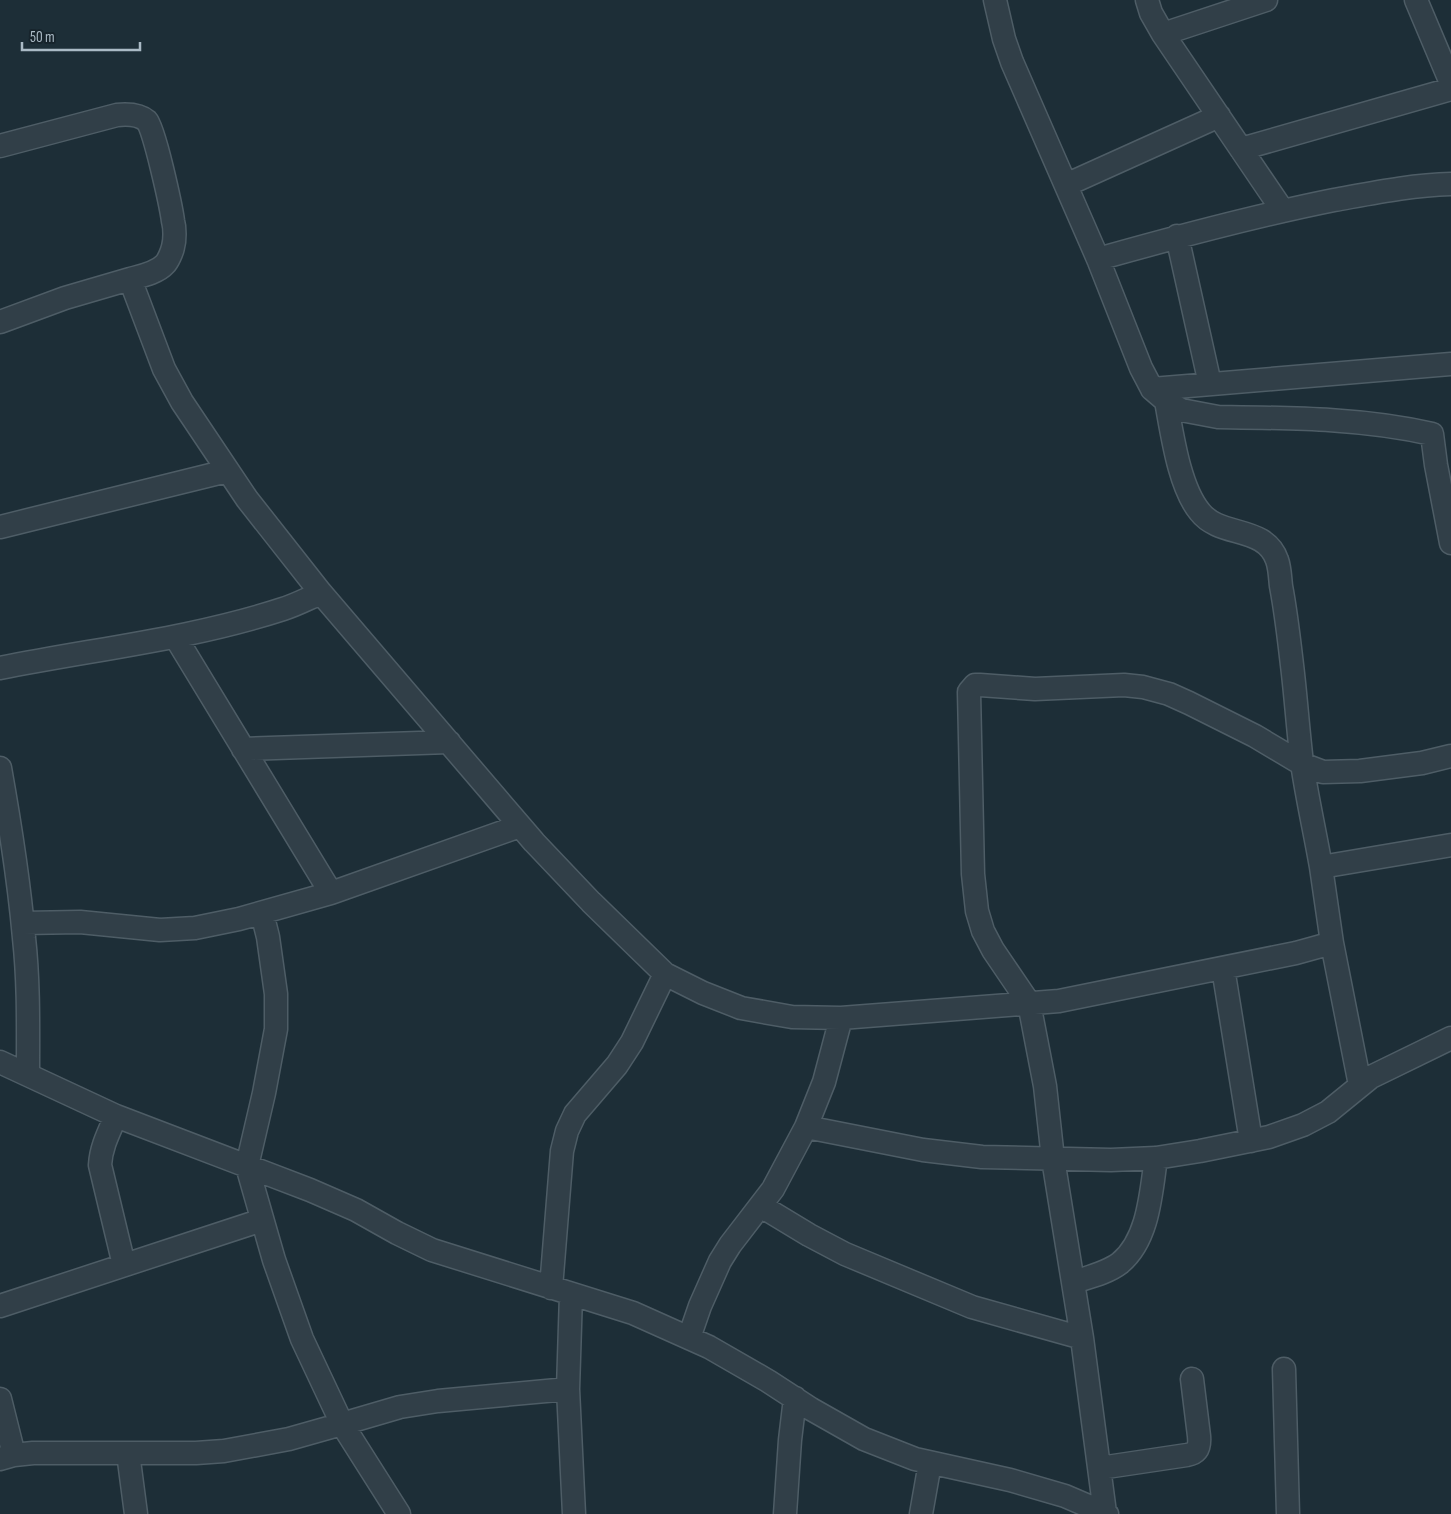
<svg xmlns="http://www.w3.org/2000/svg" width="1451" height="1514" font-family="'Sofia Sans Condensed',sans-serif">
	<rect width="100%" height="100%" fill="#1d2e37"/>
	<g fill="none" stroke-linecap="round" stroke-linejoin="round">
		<defs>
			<path id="minor" d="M995 0 1004 39 1012 62 1098 259 1141 368 1152 389 1166 401 1181 410 1218 417C1290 418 1362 418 1432 434L1436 465 1451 543
				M1147 0 1151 13 1163 34
				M1266 0 1163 34 1283 211
				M1416 0 1451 83
				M0 146 117 115C127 114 139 114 147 121 154 128 171 206 173 221 175 228 175 240 173 247 172 252 168 261 165 264 157 273 141 276 130 279
				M1241 149 1451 89
				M1066 185 1219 116
				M1177 236 1210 384
				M1098 259C1176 237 1254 216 1334 200 1373 193 1411 185 1451 184
				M0 322 65 298 130 279 164 369 182 402 247 499 321 593 534 842 591 902 665 974 703 993 741 1008 792 1017 841 1018 1059 1001 1296 953 1332 943 1321 867 1451 845
				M1152 389 1451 364
				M1166 401C1172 433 1179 487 1200 512 1220 538 1265 525 1277 560 1280 568 1280 578 1281 586 1286 612 1289 639 1292 665 1296 698 1298 730 1302 763 1307 798 1315 832 1321 867
				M0 527 227 471
				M176 638 331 893 520 826
				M0 668C95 649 191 639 283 609 296 605 309 598 321 593
				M243 749 449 742
				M0 768C10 824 19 881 24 938 29 983 28 1029 28 1075
				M23 923 80 922 160 930 195 928 239 919 331 893
				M1332 943 1360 1085
				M1223 968 1251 1141
				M0 1062 116 1116 310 1190 356 1210 397 1233 432 1250 633 1313 709 1347 768 1381 811 1409 864 1439 915 1459 1010 1480 1065 1496 1107 1514
				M116 1116C109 1132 101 1147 100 1165L124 1265
				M806 1127 824 1082 841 1018
				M761 1206 809 1235 845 1254 972 1307 1082 1338
				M1074 1282C1089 1277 1107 1273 1120 1263 1149 1239 1151 1192 1156 1158
				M551 1288 562 1151 567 1131 575 1114 617 1065 632 1042 665 974
				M571 1294 568 1389 574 1514
				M0 1306 262 1220
				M689 1338 700 1306 720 1261 730 1245 773 1189 806 1127 923 1150 982 1157 1111 1160 1156 1158 1200 1151 1269 1137 1303 1125 1328 1112 1371 1077 1451 1038
				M1284 1369 1288 1514
				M0 1399 14 1455
				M128 1453 136 1514
				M0 1459 14 1455 33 1453H196L224 1451 289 1439 342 1424 302 1339 274 1260 247 1166 264 1093 276 1029V994L268 937 262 913
				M1100 1468 1187 1455C1198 1453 1200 1447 1199 1436L1192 1379
				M1105 1513 1082 1338 1053 1159 1045 1086 1029 1003 993 950 983 931 977 911 973 874 969 692 975 685H980L1035 689 1124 685 1143 687 1169 694 1189 703 1255 736 1302 764 1323 772 1360 771 1422 763 1451 756
				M399 1514 342 1424 400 1407 438 1401 568 1389
				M785 1514 790 1440 795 1398
				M921 1514 930 1463"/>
		</defs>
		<!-- minor casing -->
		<use href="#minor" stroke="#4e5d66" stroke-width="25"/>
		<!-- minor -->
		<use href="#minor" stroke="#313f48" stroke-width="22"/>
	</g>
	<!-- scale -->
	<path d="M22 42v8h118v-8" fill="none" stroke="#aabac5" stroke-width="2.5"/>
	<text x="30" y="42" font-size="15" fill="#aabac5" stroke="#17242c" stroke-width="4" paint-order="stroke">50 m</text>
</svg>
